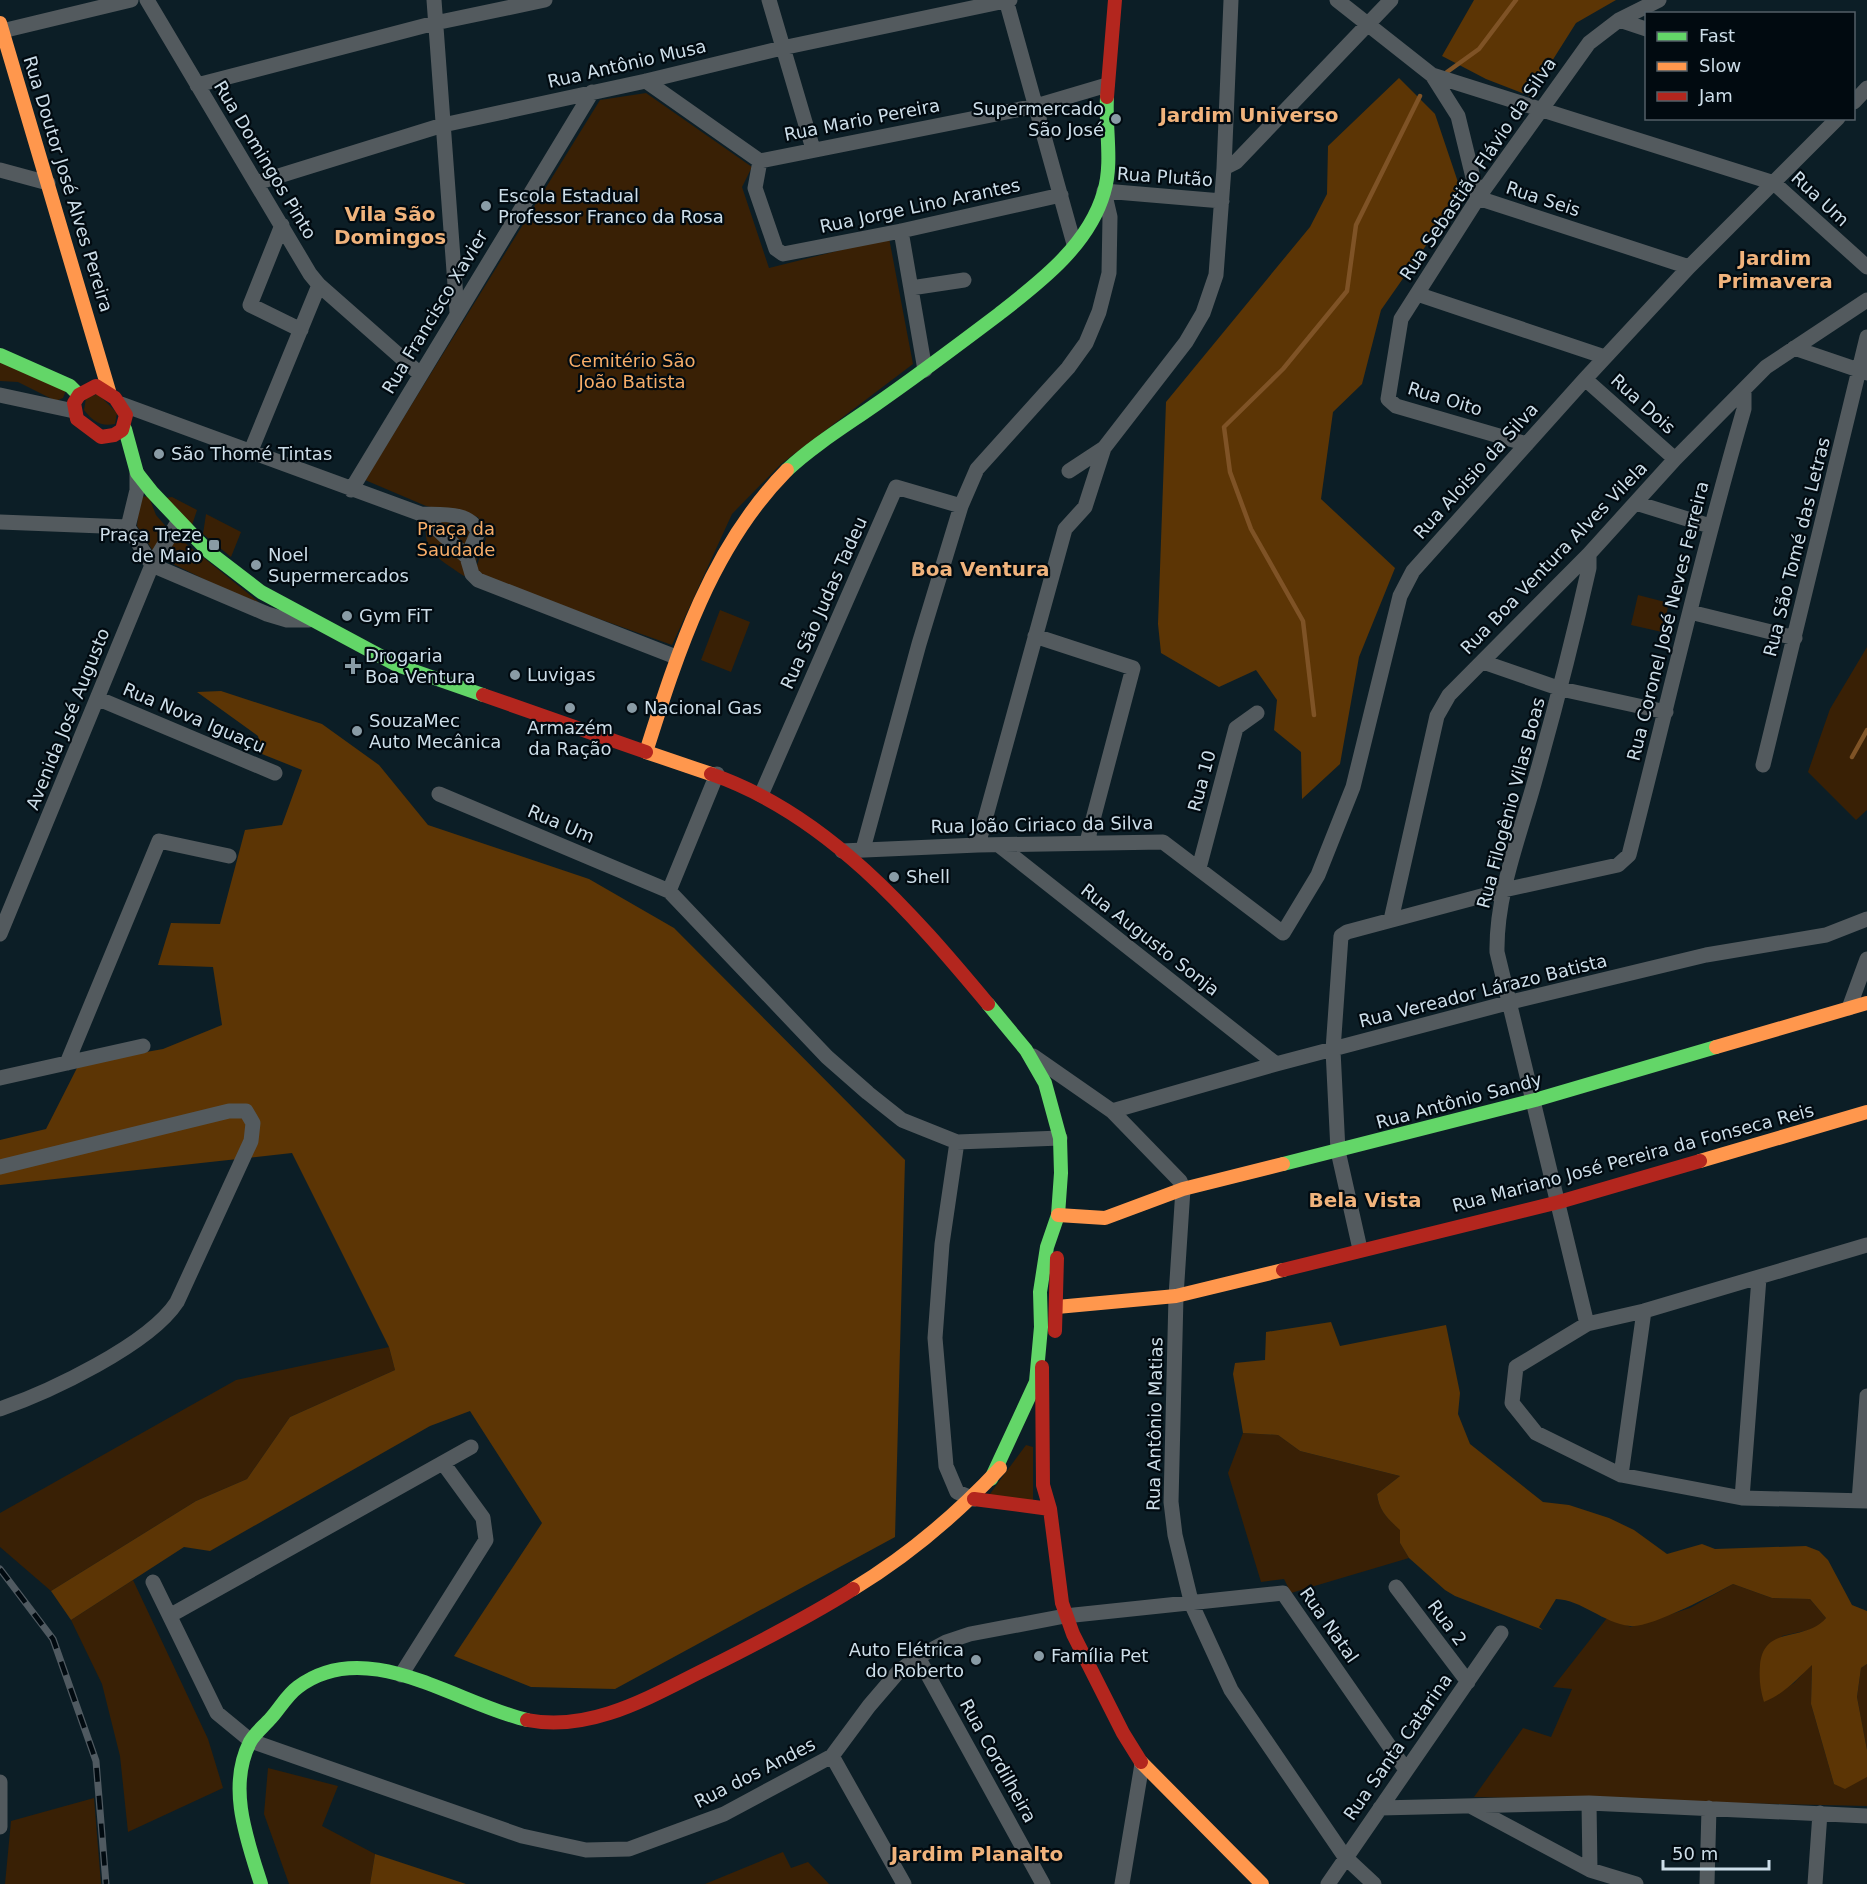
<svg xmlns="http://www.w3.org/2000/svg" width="1867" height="1884" font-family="'DejaVu Sans',sans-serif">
	<rect width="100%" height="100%" fill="#0c1e26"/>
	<!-- green -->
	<path fill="#392005" d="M646 93 752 167 742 187 769 268 889 238 913 364 781 464 732 514 672 645 474 574 486 539 478 517 426 506 365 480 600 100Z
		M0 362 67 388 63 398 56 401 18 382 0 381Z
		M98 394 117 413 115 424C100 427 93 421 84 410L86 398Z
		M140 496 149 497 156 515 169 530 155 554 137 526Z
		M172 497 197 510 192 525 165 498Z
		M426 507 477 518 484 538 473 572 464 576C428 552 423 551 426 507Z
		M206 514 241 532 231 557 203 534Z
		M174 534 260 603 224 589 161 558Z
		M1638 595 1669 603 1662 632 1631 625Z
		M720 610 750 622 731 672 701 660Z
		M1867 647V810L1856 820 1808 772 1830 709Z
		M389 1347 395 1370 290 1417 247 1479 196 1501 51 1591 0 1547V1513L236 1380Z
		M1243 1433 1278 1435 1300 1451 1400 1476 1377 1494C1379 1511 1388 1519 1401 1530L1400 1543 1409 1558 1291 1593 1284 1579 1261 1582 1228 1473Z
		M1026 1445 1033 1447V1504L987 1498Z
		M133 1580 208 1739 223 1788 128 1832 120 1756 102 1684 71 1620Z
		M1733 1584 1772 1598 1810 1599 1826 1618 1818 1628 1782 1636 1764 1702 1794 1683 1812 1664 1811 1704 1834 1784 1867 1777V1806L1474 1797 1523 1728 1551 1737 1572 1689 1553 1687 1607 1618 1631 1627 1690 1608Z
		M1867 1664V1750L1857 1697 1861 1668Z
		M268 1768 338 1786 322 1826 375 1854 370 1884H289L264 1814Z
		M94 1798 101 1884H5L11 1821Z
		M783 1852 791 1868 808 1862 829 1884H705Z"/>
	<!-- forest -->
	<path fill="#5c3505" d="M1474 0H1616L1576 23 1530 96 1486 79 1442 56Z
		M1399 78 1435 114 1462 194 1381 310 1362 384 1333 412 1321 499 1395 568 1359 657 1340 764 1302 799 1301 752 1274 730 1277 700 1256 670 1219 687 1161 653 1158 624 1166 402 1310 227 1327 194 1328 146Z
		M221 691 322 724 379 765 428 825 589 879 674 928 905 1160 895 1537 615 1689 531 1687 454 1656 542 1523 470 1411 430 1426 210 1551 184 1547 71 1620 51 1591 196 1501 247 1479 290 1417 395 1370 389 1347 292 1153 0 1185V1140L46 1129 79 1064 163 1049 222 1025 213 967 158 965 171 923 220 924 245 830 282 825 302 770 262 754 258 736 197 692Z
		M1331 1322 1340 1346 1446 1325 1460 1393 1458 1414 1470 1444 1543 1502 1569 1505 1609 1518 1634 1530 1667 1554 1702 1544 1715 1549 1806 1546 1819 1551 1828 1560 1852 1605 1867 1611V1664L1861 1668 1857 1697 1867 1750V1777L1845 1789 1834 1784 1811 1704 1812 1665C1797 1679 1784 1694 1764 1702 1760 1689 1759 1679 1760 1665 1764 1624 1805 1643 1826 1618L1810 1599 1772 1598 1733 1584C1714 1594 1649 1629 1630 1626 1603 1623 1582 1600 1556 1599L1539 1627 1543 1630 1455 1596 1445 1590 1409 1558 1400 1543V1530C1388 1519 1379 1511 1377 1494L1400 1476 1300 1451 1278 1435 1243 1433 1233 1374 1235 1363 1265 1360 1266 1332Z
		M375 1854 466 1884H370Z"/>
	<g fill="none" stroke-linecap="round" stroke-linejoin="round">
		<!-- stream -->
		<path stroke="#7f5326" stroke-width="4.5" d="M1447 72 1479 49 1516 0
			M1314 715 1303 621 1251 529 1230 472 1224 427 1283 369 1347 291 1356 225 1420 96
			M1852 757 1867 730"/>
		<!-- street -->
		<path stroke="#535a5e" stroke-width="15" d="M147 0 310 274 319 285 420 374
			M434 0 457 312
			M769 0 813 149
			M1006 0 1074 244
			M1337 0 1432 75 1458 116 1478 198 1689 267
			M1619 20 1646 29
			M2 31 131 0
			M1432 75 1774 183 1867 267
			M646 81 760 161 1036 106 1107 85
			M197 85 435 23 545 0
			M1854 102 1867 88
			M760 161 755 188 776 249 783 254 901 231 1061 195
			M1224 168 1236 162 1391 0
			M0 170 48 183
			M256 183 443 125 646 81 782 48 1010 0
			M282 225 250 305 301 330
			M901 231 925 370
			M911 288 964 280
			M1417 294 1605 357
			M1794 348 1867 373
			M1585 379 1675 459
			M0 395 74 411
			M121 404 421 514C439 515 470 511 478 532L467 557 421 514
			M1527 444 1396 406 1388 399 1401 319 1478 198 1589 43 1619 20 1659 0
			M250 453 319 285
			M1069 471 1104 448 1186 342 1203 313 1216 275 1224 168 1231 0
			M137 473V490L128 527 152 565 267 614 287 620H309
			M351 490 592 92
			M1636 503 1710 526
			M0 522 128 527
			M467 557 472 574 478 580 676 657
			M1690 612 1795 638
			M1035 636 1133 668 1087 842
			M1483 662 1561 689 1666 712
			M99 699 275 773
			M1763 765 1867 337
			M439 794 669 891 827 1057 868 1093 902 1120 957 1142
			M761 795 896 487 961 506
			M978 845 1065 529 1085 507 1104 448
			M1000 846 1276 1064
			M863 849 919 644 961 506 977 469 1068 368 1086 343 1099 312 1109 273 1110 217 1104 191 1222 201
			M842 851 978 845 1163 842 1283 933 1318 875 1353 787 1400 596 1413 571 1585 379 1689 267 1838 118
			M1199 868 1236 728 1257 713
			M669 891 717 774
			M1391 920 1437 716 1449 695 1589 554 1675 459 1766 367 1867 300
			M0 934 152 565 178 522
			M1849 1008 1867 959
			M1033 1056 1112 1111 1180 1181 1183 1189 1176 1296 1171 1502 1175 1535 1192 1605 1231 1690 1345 1857 1374 1884
			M67 1063 159 841 229 856
			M0 1078 143 1046
			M1112 1111 1276 1064 1511 1002 1706 955 1826 935 1867 919
			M0 1167 229 1111H246L253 1123 251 1141 177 1302C149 1345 49 1392 0 1409
			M1867 1245 1644 1311 1587 1324 1516 1367 1512 1403 1536 1433 1621 1475 1742 1498 1867 1501
			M1360 1249 1338 1151 1333 1050 1341 936 1347 932 1504 890 1618 865 1629 855C1667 707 1701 557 1744 409V390
			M1587 1324 1497 952C1496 894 1520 835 1535 780 1555 709 1573 639 1589 568V554
			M1621 1475 1644 1311
			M1742 1498 1759 1278
			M974 1499 957 1492 946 1466 935 1338 942 1244 957 1142 1060 1138
			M1859 1501 1867 1396
			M153 1582 217 1713 251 1741 522 1836 586 1850 629 1849 724 1814 832 1756 869 1706 899 1671 918 1657 946 1642 970 1634 1065 1616 1283 1593 1406 1770
			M1396 1587 1468 1682
			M171 1615 471 1447
			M918 1657 1043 1884
			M401 1675 486 1540 483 1518 443 1463
			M832 1756 904 1884
			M0 1782V1827
			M1589 1803 1590 1870
			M1472 1807 1590 1870 1636 1884
			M1380 1808 1589 1803 1867 1816
			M1122 1884 1142 1764
			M1328 1884 1501 1633
			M1707 1884 1709 1808
			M1815 1884 1820 1813"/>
		<!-- fast -->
		<path stroke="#63d668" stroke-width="14" d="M0 355 70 386 79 395
			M125 429 137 473 152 492 209 552 261 592 397 665 483 695
			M787 470C814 445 845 426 875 405 917 376 958 345 999 314 1040 282 1089 245 1104 192 1113 163 1105 128 1107 97
			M988 1004 1026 1050 1045 1083 1060 1138 1061 1173 1058 1215 1047 1247 1040 1292 1041 1327 1036 1382 991 1479
			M1283 1164 1535 1100 1716 1047
			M261 1884C247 1840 227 1787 250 1742 255 1733 264 1726 271 1718 280 1708 287 1695 298 1687 367 1635 457 1704 527 1720"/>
		<!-- slow -->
		<path stroke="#ff974d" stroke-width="14" d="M0 23 109 391
			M711 774 646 752C678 651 711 547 787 470
			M1716 1047 1867 1003
			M1700 1161 1867 1112
			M1058 1215 1105 1218 1183 1189 1283 1164
			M1057 1307 1176 1296 1283 1270
			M853 1589C909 1555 956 1515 1000 1468
			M1141 1762 1262 1884"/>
		<!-- jam -->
		<path stroke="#b3261e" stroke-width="14" d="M1107 97 1115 0
			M96 386 115 398 126 415 122 430 114 435 101 437 77 419 74 403 79 395Z
			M483 695 646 752
			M711 774C827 814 912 913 988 1004
			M1283 1270 1559 1202 1700 1161
			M1055 1331 1057 1258
			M1042 1367 1043 1485 1050 1509 1062 1603 1073 1634 1123 1733 1141 1762
			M974 1499 1050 1509
			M527 1720C592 1733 653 1695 708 1668 758 1643 807 1618 853 1589"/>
		<defs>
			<path id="rail" d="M0 1569 53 1639 96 1761 106 1884"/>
		</defs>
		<!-- rail casing -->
		<use href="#rail" stroke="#505a61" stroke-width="7"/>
		<!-- rail -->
		<use href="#rail" stroke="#010a10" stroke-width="4.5" stroke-dasharray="14" stroke-linecap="butt"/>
	</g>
	<!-- markers -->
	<g fill="#899ba5" stroke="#010a10" stroke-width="2">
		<circle cx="1116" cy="119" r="6"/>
		<circle cx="486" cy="206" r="6"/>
		<circle cx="159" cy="454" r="6"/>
		<rect x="208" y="539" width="12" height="12" rx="3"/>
		<circle cx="256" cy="565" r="6"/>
		<circle cx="347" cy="616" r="6"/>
		<path d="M350 657h6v6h6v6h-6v6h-6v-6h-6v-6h6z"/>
		<circle cx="515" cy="675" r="6"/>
		<circle cx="570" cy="708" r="6"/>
		<circle cx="632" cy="708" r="6"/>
		<circle cx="357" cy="731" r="6"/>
		<circle cx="894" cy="877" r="6"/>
		<circle cx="1039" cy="1656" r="6"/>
		<circle cx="976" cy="1660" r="6"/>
	</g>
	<g text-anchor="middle" stroke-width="4.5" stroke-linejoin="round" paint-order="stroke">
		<!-- street labels -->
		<g font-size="18" fill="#cddee9" stroke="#010a10">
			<text transform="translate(627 64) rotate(-13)" y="6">Rua Antônio Musa</text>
			<text transform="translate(862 120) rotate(-11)" y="6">Rua Mario Pereira</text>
			<text transform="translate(265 160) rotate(59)" y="6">Rua Domingos Pinto</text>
			<text transform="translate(1478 169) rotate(-56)" y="6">Rua Sebastião Flávio da Silva</text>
			<text transform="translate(1165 177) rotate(4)" y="6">Rua Plutão</text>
			<text transform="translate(68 184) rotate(73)" y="6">Rua Doutor José Alves Pereira</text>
			<text transform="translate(1543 199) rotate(18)" y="6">Rua Seis</text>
			<text transform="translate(1820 199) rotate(43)" y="6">Rua Um</text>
			<text transform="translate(920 206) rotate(-12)" y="6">Rua Jorge Lino Arantes</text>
			<text transform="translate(435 312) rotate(-59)" y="6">Rua Francisco Xavier</text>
			<text transform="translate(1445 399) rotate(17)" y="6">Rua Oito</text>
			<text transform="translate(1643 404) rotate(42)" y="6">Rua Dois</text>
			<text transform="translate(1476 471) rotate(-48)" y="6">Rua Aloisio da Silva</text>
			<text transform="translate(1797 547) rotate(-76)" y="6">Rua São Tomé das Letras</text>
			<text transform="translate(1554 558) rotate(-46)" y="6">Rua Boa Ventura Alves Vilela</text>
			<text transform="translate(824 603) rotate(-66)" y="6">Rua São Judas Tadeu</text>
			<text transform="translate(1668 621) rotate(-76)" y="6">Rua Coronel José Neves Ferreira</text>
			<text transform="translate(194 718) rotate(23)" y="6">Rua Nova Iguaçu</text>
			<text transform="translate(68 719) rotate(-68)" y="6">Avenida José Augusto</text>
			<text transform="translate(1202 781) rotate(-75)" y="6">Rua 10</text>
			<text transform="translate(1511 803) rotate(-75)" y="6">Rua Filogênio Vilas Boas</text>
			<text transform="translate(561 824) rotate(23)" y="6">Rua Um</text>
			<text transform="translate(1042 825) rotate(-1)" y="6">Rua João Ciriaco da Silva</text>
			<text transform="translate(1150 940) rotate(38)" y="6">Rua Augusto Sonja</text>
			<text transform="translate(1483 991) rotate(-14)" y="6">Rua Vereador Lárazo Batista</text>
			<text transform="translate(1459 1101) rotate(-15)" y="6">Rua Antônio Sandy</text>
			<text transform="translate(1633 1158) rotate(-15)" y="6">Rua Mariano José Pereira da Fonseca Reis</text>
			<text transform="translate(1155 1424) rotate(-89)" y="6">Rua Antônio Matias</text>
			<text transform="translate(1447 1623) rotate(53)" y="6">Rua 2</text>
			<text transform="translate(1329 1625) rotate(55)" y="6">Rua Natal</text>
			<text transform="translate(1398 1747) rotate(-55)" y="6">Rua Santa Catarina</text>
			<text transform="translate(998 1761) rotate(61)" y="6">Rua Cordilheira</text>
			<text transform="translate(755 1773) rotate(-27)" y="6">Rua dos Andes</text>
		</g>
		<!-- poi labels -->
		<g font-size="18" fill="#cddee9" stroke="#010a10" text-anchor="start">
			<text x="1104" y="115" text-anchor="end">Supermercado<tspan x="1104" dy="21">São José</tspan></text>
			<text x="498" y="202">Escola Estadual<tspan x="498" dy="21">Professor Franco da Rosa</tspan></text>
			<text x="171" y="460">São Thomé Tintas</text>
			<text x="202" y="541" text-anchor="end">Praça Treze<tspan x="202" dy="21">de Maio</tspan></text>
			<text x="268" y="561">Noel<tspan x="268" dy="21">Supermercados</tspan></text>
			<text x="359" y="622">Gym FiT</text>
			<text x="365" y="662">Drogaria<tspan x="365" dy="21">Boa Ventura</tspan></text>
			<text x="527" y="681">Luvigas</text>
			<text x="644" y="714">Nacional Gas</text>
			<text x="369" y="727">SouzaMec<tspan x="369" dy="21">Auto Mecânica</tspan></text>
			<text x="570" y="734" text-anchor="middle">Armazém<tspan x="570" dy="21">da Ração</tspan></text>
			<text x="906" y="883">Shell</text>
			<text x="964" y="1656" text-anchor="end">Auto Elétrica<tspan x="964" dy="21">do Roberto</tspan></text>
			<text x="1051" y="1662">Família Pet</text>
		</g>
		<!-- park labels -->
		<g font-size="18" fill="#f7ad68" stroke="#010a10">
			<text x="632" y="367">Cemitério São<tspan x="632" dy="21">João Batista</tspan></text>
			<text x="456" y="535">Praça da<tspan x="456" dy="21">Saudade</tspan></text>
		</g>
		<!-- neighbourhood labels -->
		<g font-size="20" font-weight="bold" fill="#f0b37c" stroke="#010a10">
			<text x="1249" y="122">Jardim Universo</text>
			<text x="390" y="221">Vila São<tspan x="390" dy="23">Domingos</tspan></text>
			<text x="1775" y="265">Jardim<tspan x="1775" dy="23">Primavera</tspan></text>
			<text x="980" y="576">Boa Ventura</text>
			<text x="1365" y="1207">Bela Vista</text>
			<text x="977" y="1861">Jardim Planalto</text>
		</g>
	</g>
	<!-- legend -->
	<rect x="1645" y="12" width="210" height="108" fill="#010a10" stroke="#535f67" stroke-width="1.5"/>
	<rect x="1657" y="32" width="30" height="9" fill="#63d668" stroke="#535f67" stroke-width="1.5"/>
	<text x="1699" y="42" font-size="18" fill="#cddee9">Fast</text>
	<rect x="1657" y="62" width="30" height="9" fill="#ff974d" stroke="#535f67" stroke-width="1.5"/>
	<text x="1699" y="72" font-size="18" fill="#cddee9">Slow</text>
	<rect x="1657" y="92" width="30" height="9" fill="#b3261e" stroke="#535f67" stroke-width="1.5"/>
	<text x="1699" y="102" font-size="18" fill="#cddee9">Jam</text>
	<!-- scale -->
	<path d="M1663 1860v9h106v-9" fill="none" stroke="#cddee9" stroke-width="3"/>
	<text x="1672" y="1860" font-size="18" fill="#cddee9" stroke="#010a10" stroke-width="4.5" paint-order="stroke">50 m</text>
</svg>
